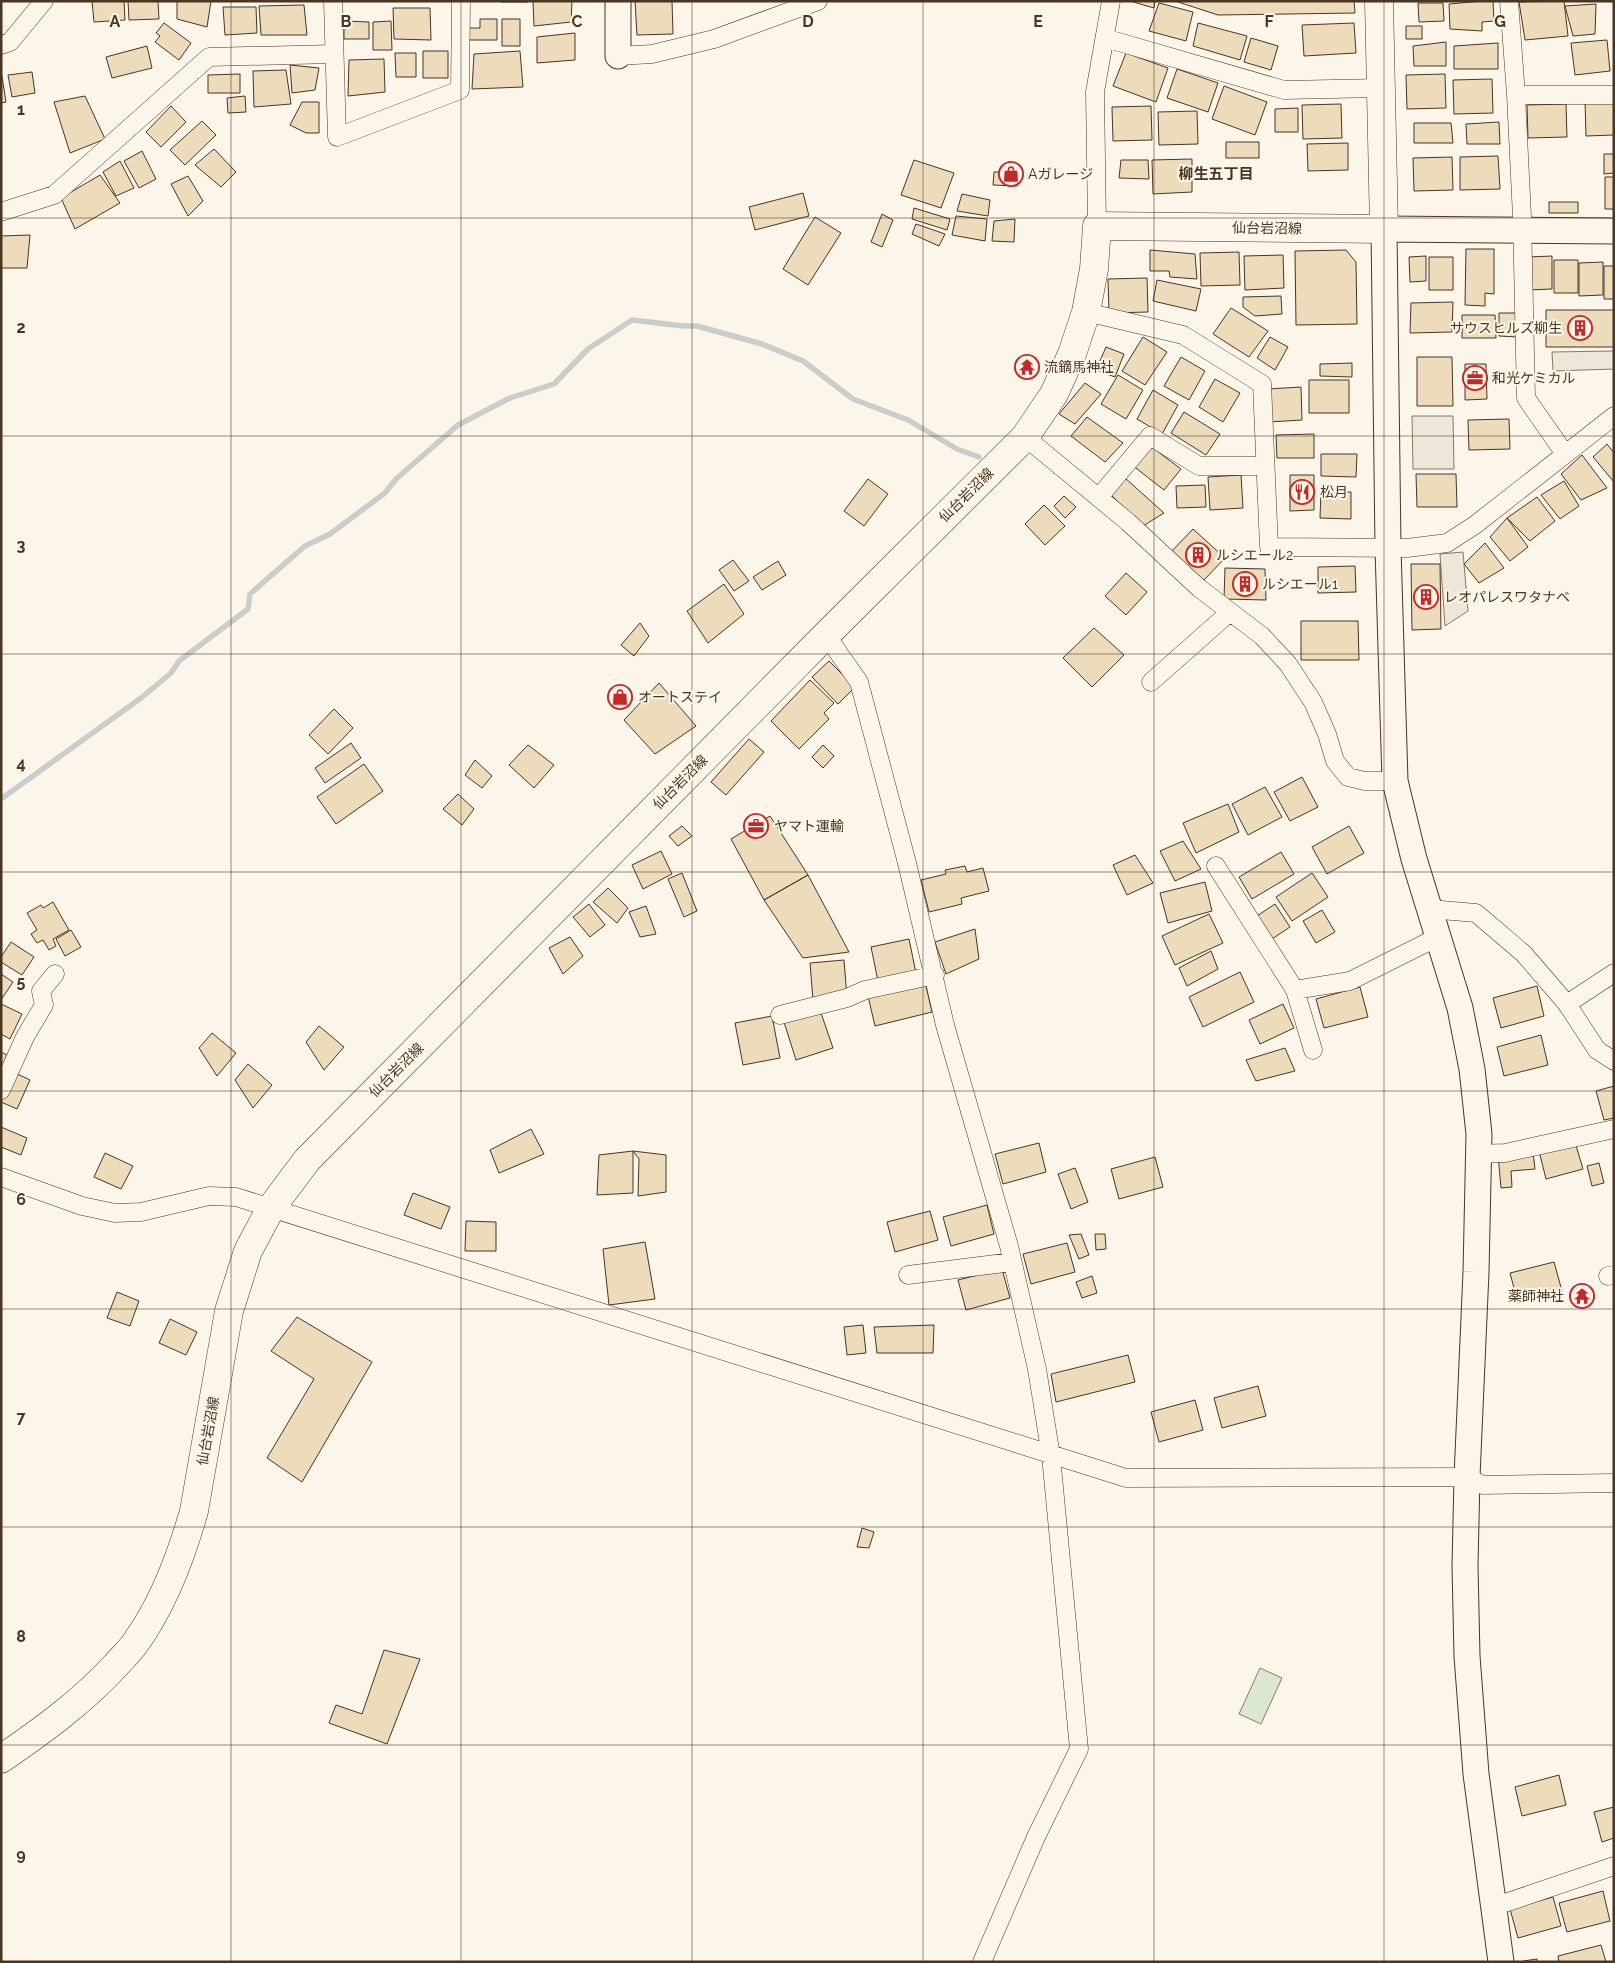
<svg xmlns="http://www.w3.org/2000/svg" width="1615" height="1963" font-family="Raleway,'Noto Sans JP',sans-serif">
	<rect width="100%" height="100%" fill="#fbf6e9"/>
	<!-- green -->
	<path fill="#dce7d0" stroke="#887966" d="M1260 1668 1282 1678 1261 1724 1239 1714Z"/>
	<!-- parking -->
	<path fill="#ede7d9" stroke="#887966" d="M1614 351V369L1553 371 1552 352Z
		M1412 416H1453L1454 469H1413Z
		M1463 552 1468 611 1445 626 1440 554Z"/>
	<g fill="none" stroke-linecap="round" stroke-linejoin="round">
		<!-- stream -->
		<path stroke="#c9cecd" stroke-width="5.5" d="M1 799 141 698 171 673 179 661 248 609 250 594 305 546 330 534 385 493 396 479 458 425 510 398 554 384 588 349 632 320 683 326H697L762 344 803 361 853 399 908 420 957 449 979 457"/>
	</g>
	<!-- building -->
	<path fill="#ecdcbc" stroke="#4a3520" d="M92 1H124L125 20 94 22Z
		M128 1H158L159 19 129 20Z
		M177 1H211L207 27 177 19Z
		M501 1H528V2H501Z
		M533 1H572L571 22 534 26Z
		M635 1H672L673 34 637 35Z
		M1130 1H1155L1154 8Z
		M1175 1H1354L1355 13 1218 15Z
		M1483 1H1493L1494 21 1482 22V31L1450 29 1449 4Z
		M1564 1 1568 36 1525 40 1519 2Z
		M1159 3 1193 12 1186 41 1149 31Z
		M1418 3H1443L1444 21 1419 22Z
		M1596 4 1595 34 1573 36 1565 6Z
		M304 5 307 35H261L259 6Z
		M223 7H256L257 33 225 35Z
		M393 8H430L431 40 394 39Z
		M480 19H497V40H466V28H480Z
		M502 19H520V46H502Z
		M344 21 369 22V39H344Z
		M391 21 392 50H373V22Z
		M164 23 191 43 179 60 155 42 160 36 156 33Z
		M1198 23 1247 36 1240 60 1193 46Z
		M1354 23 1356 53 1304 56 1302 25Z
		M1406 26H1422V39H1406Z
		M575 33V60L537 63V37Z
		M1251 38 1278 46 1271 70 1244 62Z
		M1607 40 1610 71 1575 75 1571 43Z
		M1446 42V66H1414L1413 46Z
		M1498 43V69H1454V46Z
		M147 46 152 68 112 78 106 57Z
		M423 51H448V78H423Z
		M520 51 523 87 472 89 474 54Z
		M395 53H416V77H396Z
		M1126 53 1168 68 1156 102 1113 86Z
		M384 59 385 92 348 96 349 60Z
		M290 65 319 68 315 90 292 93Z
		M1177 69 1218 83 1208 112 1167 98Z
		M1 70 6 102 1 103Z
		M286 70 291 104 254 107 253 71Z
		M32 72 35 93 12 97 8 75Z
		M240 74V93H208V75Z
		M1445 74 1446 108 1407 109 1406 75Z
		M1492 79 1493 113 1454 114 1453 80Z
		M1224 86 1267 102 1255 135 1212 119Z
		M85 96 105 139 70 153 54 102Z
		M245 96 246 112 228 113 227 98Z
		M302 102H319V133H306L290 125Z
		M1585 102H1614V135L1586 136Z
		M1341 104 1342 138 1303 139 1302 105Z
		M1566 104 1567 137 1528 138 1527 105Z
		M171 106 186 122 161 147 146 132Z
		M1151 106 1152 140 1113 141 1112 107Z
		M1298 108V132H1275V109Z
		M1197 111 1198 144 1159 145 1158 112Z
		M202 121 216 135 185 165 170 150Z
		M1499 122 1500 144H1467L1466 124Z
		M1414 123H1451L1453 143H1414Z
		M1226 142H1259V158H1226Z
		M1348 143V170L1308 171 1307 144Z
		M214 149 236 172 221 187 195 165Z
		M142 151 156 179 139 188 124 161Z
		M1604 154H1614V173L1604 174Z
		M1498 156 1500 189 1460 190V157Z
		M1452 157 1453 190 1414 191 1413 158Z
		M1192 159V192L1153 194 1152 160Z
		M914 160 954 173 941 208 901 195Z
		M1121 160H1148L1149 179 1119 178Z
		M120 161 134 188 116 196 103 172Z
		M994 172H1016L1017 186 993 185Z
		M100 175 120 203 75 229 61 198Z
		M188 176 203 201 188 216 171 184Z
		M1605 177H1614V209H1605Z
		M803 193 809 216 755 230 749 207Z
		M962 194 990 200 988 216 957 211Z
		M1549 202H1578V213H1549Z
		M914 208 950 219 947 230 912 219Z
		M882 214 893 220 882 247 871 242Z
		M956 216 987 219 985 241 952 235Z
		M815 217 841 233 808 285 783 269Z
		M1015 219 1014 242 992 241 994 221Z
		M916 224 945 234 939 246 912 234Z
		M30 235 27 268H1V236Z
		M1466 249H1494V294L1485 293V306L1465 305Z
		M1150 250 1195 254 1197 279 1170 277 1169 271H1150Z
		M1346 250 1356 262 1357 324 1296 325 1295 251Z
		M1239 252 1240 285 1201 286 1200 253Z
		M1283 255 1284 288 1245 290 1244 256Z
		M1426 256V281L1410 282 1409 257Z
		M1552 256V289L1528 290V257Z
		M1429 257H1453V290H1429Z
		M1554 260H1578V293H1554Z
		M1603 262V295L1579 296V263Z
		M1604 266H1614V299H1604Z
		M1147 278 1148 312 1109 313 1108 279Z
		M1157 280 1201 289 1196 311 1153 301Z
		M1281 296 1282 314 1255 316 1243 307V297Z
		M1453 302 1452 332 1410 333 1411 303Z
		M1231 308 1268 331 1249 357 1213 334Z
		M1546 310H1614V347H1546Z
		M1499 313H1517V337L1499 336Z
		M1462 315H1495L1496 338H1462Z
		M1143 337 1167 352 1145 385 1122 371Z
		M1270 337 1288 347 1275 370 1257 358Z
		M1106 347 1124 354 1115 377 1096 370Z
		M1181 357 1205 371 1189 400 1164 386Z
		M1417 357H1452L1453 406H1417Z
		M1026 361 1031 365 1027 371 1021 368Z
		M1352 363V377L1320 376V364Z
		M1465 364H1486L1487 399 1465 400Z
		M1118 375 1143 390 1126 419 1101 404Z
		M1215 379 1240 393 1223 422 1199 407Z
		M1309 380H1349V413H1309Z
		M1085 383 1101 394 1075 424 1059 414Z
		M1301 387 1302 420 1269 422 1268 389Z
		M1153 390 1178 405 1162 434 1137 419Z
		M1184 412 1220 434 1206 455 1171 433Z
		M1087 417 1123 443 1105 462 1071 436Z
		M1509 419 1510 449 1469 450 1468 420Z
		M1314 434V458H1277L1276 435Z
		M1607 444 1614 453V482L1593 457Z
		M1149 445 1181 469 1164 490 1132 465Z
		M1321 454H1357L1356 477 1321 476Z
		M1582 455 1607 488 1581 500 1561 474Z
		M1416 474H1456L1457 507H1417Z
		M1241 475 1243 508 1210 510 1208 477Z
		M1290 475H1314V510L1290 511Z
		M1125 478 1164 513 1143 526 1111 495Z
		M868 479 888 494 864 526 844 511Z
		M1564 481 1579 506 1560 519 1541 495Z
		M1205 485 1206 507 1177 508 1176 486Z
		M1321 492H1351V519L1320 518Z
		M1064 496 1076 507 1065 518 1054 506Z
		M1537 497 1555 521 1530 541 1507 518Z
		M1044 505 1065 526 1045 545 1025 524Z
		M1507 518 1528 547 1510 561 1490 537Z
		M1193 529 1225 558 1203 581 1171 552Z
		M1485 543 1504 568 1479 583 1464 564Z
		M733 560 749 581 734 591 719 570Z
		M778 561 786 575 762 590 753 577Z
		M1411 564H1440L1441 629 1412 630Z
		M1355 566 1356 592 1318 593V567Z
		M1225 568 1265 569 1266 600 1224 599Z
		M1126 573 1147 592 1126 615 1105 596Z
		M724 584 744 614 708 643 687 611Z
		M1301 621H1358L1359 660H1301Z
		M640 623 649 636 634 656 621 645Z
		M1094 628 1124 655 1092 687 1063 658Z
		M829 661 855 687 838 704 812 677Z
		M810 680 834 703 824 713 829 719 799 749 771 721Z
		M659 683 696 726 655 754 624 720Z
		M334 709 353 728 328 754 309 735Z
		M749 739 764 752 726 795 711 782Z
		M351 743 361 758 325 783 315 768Z
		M528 745 554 765 534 788 509 765Z
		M823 745 834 756 823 768 812 757Z
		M475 760 492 776 482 788 465 775Z
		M364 764 383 791 336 824 317 797Z
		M1302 777 1318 807 1290 821 1274 792Z
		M1265 787 1282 817 1248 835 1232 804Z
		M458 794 474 809 462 825 443 809Z
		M1228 804 1239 832 1196 853 1183 823Z
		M770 816 808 875 764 900 731 839Z
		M682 826 692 836 678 846 669 836Z
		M1349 826 1364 853 1327 874 1312 847Z
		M1183 841 1201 869 1175 881 1160 851Z
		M661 851 672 874 643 889 632 865Z
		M1281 852 1294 874 1252 899 1239 877Z
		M1135 855 1153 883 1127 895 1113 865Z
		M965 866 967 872 983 868 989 891 961 898 962 904 929 912 921 880 946 874 945 870Z
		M682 873 697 911 684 917 668 879Z
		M1312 873 1328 897 1292 921 1276 897Z
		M808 875 849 952 803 958 764 900Z
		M1205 882 1212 911 1168 923 1160 893Z
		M608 888 628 908 617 923 593 902Z
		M53 902 69 930 53 939 56 946 49 950 43 940 37 943 31 934 37 930 27 913 41 905 43 908Z
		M589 904 605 925 590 937 573 917Z
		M1275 904 1290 927 1272 939 1257 916Z
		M646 906 656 934 640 937 629 912Z
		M1322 910 1335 932 1316 943 1303 921Z
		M1209 914 1223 943 1175 965 1162 936Z
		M975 929 979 959 946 974 935 942Z
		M71 930 81 947 65 956 56 939Z
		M570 937 583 956 563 974 549 948Z
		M909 939 916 973 878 981 871 947Z
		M11 942 34 957 22 975 1 962V957Z
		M1211 951 1218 969 1187 986 1179 968Z
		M844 960 847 998 813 1000 810 963Z
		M1240 972 1254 1002 1203 1027 1189 997Z
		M1 974 13 982 1 1000Z
		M925 982 932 1012 875 1026 868 996Z
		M1537 986 1544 1016 1501 1028 1493 998Z
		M1360 987 1368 1017 1324 1028 1316 999Z
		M1 1004 22 1014 10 1039 1 1034Z
		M1283 1004 1294 1028 1260 1044 1249 1020Z
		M820 1010 833 1048 796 1060 784 1022Z
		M772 1016 780 1058 743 1065 735 1023Z
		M319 1026 344 1047 324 1070 306 1042Z
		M212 1033 236 1053 217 1076 199 1048Z
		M1541 1035 1548 1065 1504 1076 1497 1047Z
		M1285 1048 1295 1071 1256 1081 1246 1060Z
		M1 1052 7 1055 1 1069Z
		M248 1064 272 1085 253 1108 235 1080Z
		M13 1072 30 1080 17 1109 1 1102V1098Z
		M1614 1086V1118L1604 1120 1596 1091Z
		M1 1127 27 1138 21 1155 1 1147Z
		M531 1129 544 1154 499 1173 490 1150Z
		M1575 1142 1583 1169 1546 1179 1539 1151Z
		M1039 1143 1046 1172 1003 1184 995 1154Z
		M633 1151V1193L597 1195 599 1155Z
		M633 1151 666 1155V1192L638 1196 639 1159Z
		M1533 1152 1535 1169 1511 1171 1512 1187 1501 1188 1498 1155Z
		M105 1153 133 1166 121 1189 94 1177Z
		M1155 1157 1163 1187 1119 1199 1111 1169Z
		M1599 1163 1604 1183 1592 1186 1587 1166Z
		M1075 1168 1088 1202 1071 1209 1058 1174Z
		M413 1193 450 1207 441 1229 404 1215Z
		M987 1205 994 1234 951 1246 943 1217Z
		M930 1211 938 1240 895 1252 887 1222Z
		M466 1221 496 1222V1251H465Z
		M1081 1234 1089 1255 1079 1259 1069 1235Z
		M1095 1234H1105L1106 1249 1096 1250Z
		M645 1242 655 1299 609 1305 603 1249Z
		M1067 1243 1075 1272 1031 1284 1023 1254Z
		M1554 1262 1562 1291 1518 1303 1510 1273Z
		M1002 1269 1010 1298 966 1310 958 1280Z
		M1092 1276 1097 1293 1082 1298 1076 1282Z
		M117 1292 139 1301 130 1326 107 1318Z
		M297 1317 372 1362 302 1482 267 1458 314 1379 271 1351Z
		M170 1319 197 1332 186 1355 159 1343Z
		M863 1325 866 1353 847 1355 844 1327Z
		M934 1325 933 1353H877L874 1327Z
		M1128 1355 1135 1382 1056 1402 1051 1374Z
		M1258 1386 1266 1416 1222 1428 1214 1398Z
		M1195 1400 1203 1430 1159 1442 1151 1412Z
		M862 1528 874 1532 869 1548 857 1547Z
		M384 1650 420 1659 387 1744 329 1723 336 1705 362 1714Z
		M1559 1775 1566 1805 1522 1816 1515 1787Z
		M1614 1807V1838L1602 1842 1594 1812Z
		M1603 1891 1610 1921 1567 1932 1559 1903Z
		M1553 1897 1561 1926 1518 1938 1510 1909Z
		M1601 1945 1606 1962H1559L1558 1956Z
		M1537 1959V1962H1523V1961Z"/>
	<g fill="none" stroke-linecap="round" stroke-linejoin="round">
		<defs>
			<path id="street" d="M333 1 337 137 460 90 461 1
				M1509 1 1516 95 1522 217 1526 398 1565 454
				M1105 38 1284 90 1381 88
				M1 45 10 42 44 1
				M618 56 652 54 714 39 818 1
				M1516 95H1614
				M1 212 54 195 209 57 334 54
				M1097 226 1095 92 1111 1
				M1086 312 1183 335 1262 384 1269 547 1407 548 1447 543 1475 525 1614 416
				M1025 437 1128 522 1199 588 1262 636 1288 664 1313 702 1327 734 1335 761 1348 777 1365 781H1395
				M1099 497 1150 436 1199 466H1265
				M826 635 859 682 907 863 945 1025 1009 1246 1037 1369 1051 1456 1079 1749 1036 1837 982 1962
				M1151 682 1230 612
				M1216 866 1295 990 1350 981 1438 937
				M1429 909 1476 913 1524 954 1567 1004 1597 1050 1614 1061
				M1295 990 1313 1050
				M1567 1004 1614 973
				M780 1015 847 998 865 990 935 975
				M1 1090 25 1037 44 1005 41 991 55 974
				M1479 1154 1505 1153 1614 1129
				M1 1177 82 1206 115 1213 141 1212 209 1196 236 1197 1126 1478 1467 1477 1483 1485 1614 1483
				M908 1275 1012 1262
				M1608 1276 1614 1275
				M1493 1905 1508 1902 1614 1866"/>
			<path id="secondary" d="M618 1V56
				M1501 1962 1476 1774 1467 1656 1465 1566 1467 1477 1476 1272 1479 1134 1472 1069 1460 1008 1414 859 1395 781 1388 548 1384 229 1614 231"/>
			<path id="primary" d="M1 1759C42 1731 82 1702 116 1665 122 1658 130 1651 136 1642 164 1603 181 1557 194 1511L229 1311 248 1251 271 1208 307 1160 826 635 1025 437 1054 394 1072 354 1086 312 1094 269 1097 226 1384 229 1379 1"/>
		</defs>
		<!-- street casing -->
		<use href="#street" stroke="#4a3520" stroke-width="19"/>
		<!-- secondary casing -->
		<use href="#secondary" stroke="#4a3520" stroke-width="27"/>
		<!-- primary casing -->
		<use href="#primary" stroke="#4a3520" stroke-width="29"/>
		<!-- street -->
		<use href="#street" stroke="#fbf6e9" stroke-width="18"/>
		<!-- secondary -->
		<use href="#secondary" stroke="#fbf6e9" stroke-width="25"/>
		<!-- primary -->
		<use href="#primary" stroke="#fbf6e9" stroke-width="28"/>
	</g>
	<!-- grid -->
	<path fill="none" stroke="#4a3520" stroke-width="1" stroke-opacity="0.55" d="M231 1V1962M461 1V1962M692 1V1962M923 1V1962M1154 1V1962M1384 1V1962M1 218H1614M1 436H1614M1 654H1614M1 872H1614M1 1091H1614M1 1309H1614M1 1527H1614M1 1745H1614"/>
	<!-- icons -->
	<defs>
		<symbol id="shop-ring" viewBox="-11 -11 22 22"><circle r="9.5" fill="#fbf6e9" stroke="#c62828" stroke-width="1.5"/><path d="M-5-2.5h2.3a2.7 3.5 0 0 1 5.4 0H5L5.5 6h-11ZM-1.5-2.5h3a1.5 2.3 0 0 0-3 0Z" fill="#c62828"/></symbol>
		<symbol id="building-ring" viewBox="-11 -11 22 22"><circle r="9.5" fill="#fbf6e9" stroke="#c62828" stroke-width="1.5"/><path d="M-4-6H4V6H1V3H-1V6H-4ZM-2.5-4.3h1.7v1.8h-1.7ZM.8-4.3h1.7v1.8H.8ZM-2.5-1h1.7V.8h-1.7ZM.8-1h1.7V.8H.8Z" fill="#c62828"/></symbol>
		<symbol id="temple-ring" viewBox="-11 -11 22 22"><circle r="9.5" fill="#fbf6e9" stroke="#c62828" stroke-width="1.5"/><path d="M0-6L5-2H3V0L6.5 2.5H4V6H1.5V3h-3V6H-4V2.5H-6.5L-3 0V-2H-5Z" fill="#c62828"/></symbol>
		<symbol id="office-ring" viewBox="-11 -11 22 22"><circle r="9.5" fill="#fbf6e9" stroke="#c62828" stroke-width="1.5"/><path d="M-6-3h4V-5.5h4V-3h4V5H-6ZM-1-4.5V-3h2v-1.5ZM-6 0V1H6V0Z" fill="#c62828"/></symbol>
		<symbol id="restaurant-ring" viewBox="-11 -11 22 22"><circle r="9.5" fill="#fbf6e9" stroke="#c62828" stroke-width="1.5"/><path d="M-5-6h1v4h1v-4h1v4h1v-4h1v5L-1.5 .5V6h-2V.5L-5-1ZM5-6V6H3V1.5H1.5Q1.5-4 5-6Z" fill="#c62828"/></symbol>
	</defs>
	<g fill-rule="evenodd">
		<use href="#shop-ring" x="997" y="160" width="28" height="28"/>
		<use href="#building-ring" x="1566" y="314" width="28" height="28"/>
		<use href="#temple-ring" x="1013" y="353" width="28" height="28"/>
		<use href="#office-ring" x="1461" y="364" width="28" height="28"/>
		<use href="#restaurant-ring" x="1288" y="478" width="28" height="28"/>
		<use href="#building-ring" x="1184" y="541" width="28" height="28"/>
		<use href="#building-ring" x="1231" y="570" width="28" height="28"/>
		<use href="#building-ring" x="1412" y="583" width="28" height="28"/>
		<use href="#shop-ring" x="606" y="683" width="28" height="28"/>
		<use href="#office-ring" x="742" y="812" width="28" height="28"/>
		<use href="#temple-ring" x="1568" y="1282" width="28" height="28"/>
	</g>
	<g text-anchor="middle" stroke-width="4" stroke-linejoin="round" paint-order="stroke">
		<!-- poi labels -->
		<g font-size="14" fill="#4a3520" stroke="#fbf6e9" text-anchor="start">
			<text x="1028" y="179">Aガレージ</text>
			<text x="1562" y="333" text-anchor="end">サウスヒルズ柳生</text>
			<text x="1044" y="372">流鏑馬神社</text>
			<text x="1492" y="383">和光ケミカル</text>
			<text x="1320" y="497">松月</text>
			<text x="1216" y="560">ルシエール2</text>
			<text x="1262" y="589">ルシエール1</text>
			<text x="1444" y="602">レオパレスワタナベ</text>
			<text x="638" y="702">オートステイ</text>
			<text x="774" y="831">ヤマト運輸</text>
			<text x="1564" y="1301" text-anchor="end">薬師神社</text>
		</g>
		<!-- street labels -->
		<g font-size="14" fill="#4a3520" stroke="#fbf6e9">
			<text transform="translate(1267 228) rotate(1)" y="5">仙台岩沼線</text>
			<text transform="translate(966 495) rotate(-45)" y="5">仙台岩沼線</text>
			<text transform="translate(680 782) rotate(-45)" y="5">仙台岩沼線</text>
			<text transform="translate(396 1070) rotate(-45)" y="5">仙台岩沼線</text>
			<text transform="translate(208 1431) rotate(-80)" y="5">仙台岩沼線</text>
		</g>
		<!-- neighbourhood labels -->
		<g font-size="15" font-weight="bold" fill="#4a3520" stroke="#fbf6e9">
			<text x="1216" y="179">柳生五丁目</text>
		</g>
	</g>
	<g font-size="16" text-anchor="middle" font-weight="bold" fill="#4a3520" stroke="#fbf6e9" stroke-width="4" stroke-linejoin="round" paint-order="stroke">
		<text x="115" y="27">A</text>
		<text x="346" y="27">B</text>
		<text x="577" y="27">C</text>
		<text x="808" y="27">D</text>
		<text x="1038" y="27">E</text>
		<text x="1269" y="27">F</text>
		<text x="1500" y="27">G</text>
		<text x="21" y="115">1</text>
		<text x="21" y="333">2</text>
		<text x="21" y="551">3</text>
		<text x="21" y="769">4</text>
		<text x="21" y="987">5</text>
		<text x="21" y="1205">6</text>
		<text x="21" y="1423">7</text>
		<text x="21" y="1642">8</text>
		<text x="21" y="1860">9</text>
	</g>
	<!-- border -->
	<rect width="1615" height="1963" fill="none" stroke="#4a3520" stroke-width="5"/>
</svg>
